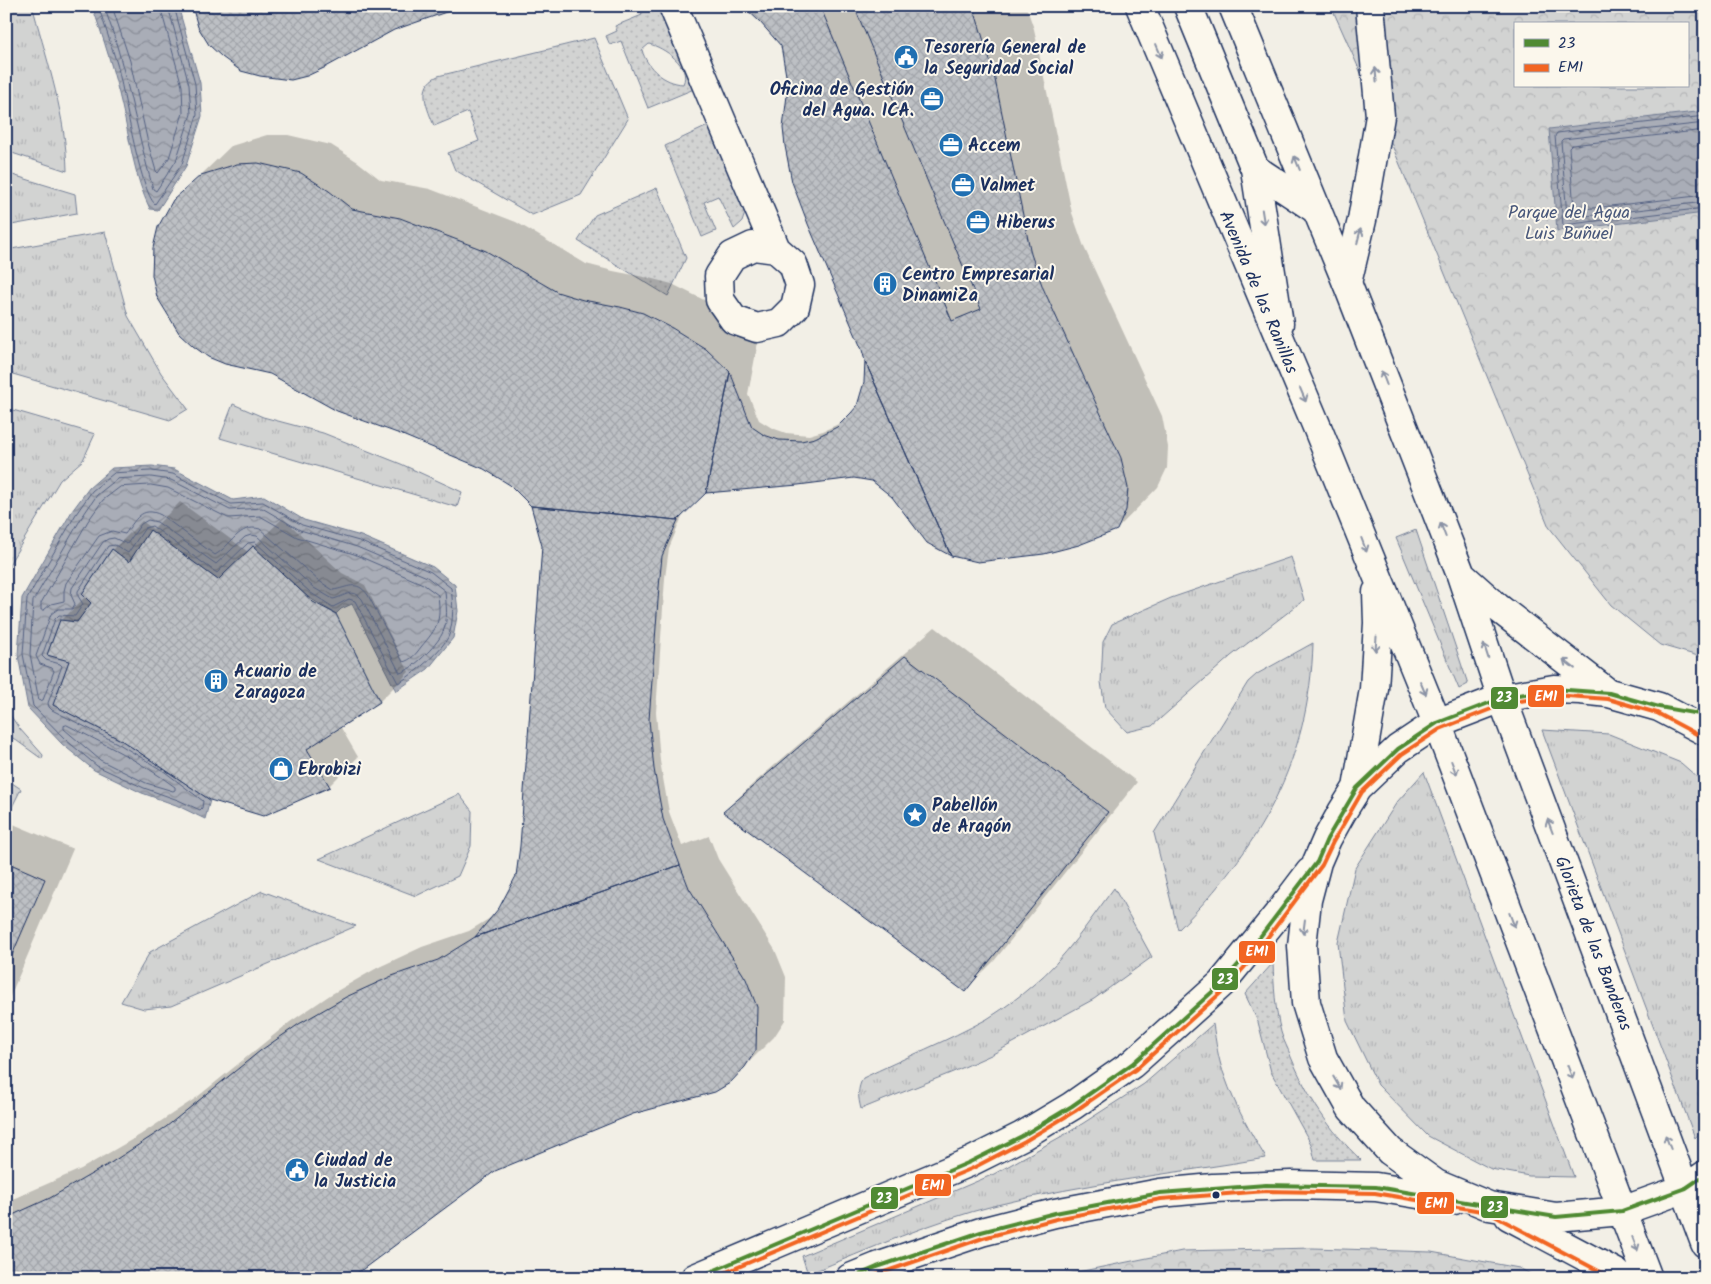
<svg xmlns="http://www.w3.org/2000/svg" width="1711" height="1284" font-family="Kalam,sans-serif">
	<defs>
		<pattern id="grass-tufts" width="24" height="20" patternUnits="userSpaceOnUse" patternTransform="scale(1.25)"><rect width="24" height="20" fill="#d2d3d2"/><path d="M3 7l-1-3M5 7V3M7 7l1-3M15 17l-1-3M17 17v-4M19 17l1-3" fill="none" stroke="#b4b5b7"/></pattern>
		<pattern id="park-crowns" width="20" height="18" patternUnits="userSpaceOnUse" patternTransform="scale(1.25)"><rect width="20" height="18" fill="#d2d3d2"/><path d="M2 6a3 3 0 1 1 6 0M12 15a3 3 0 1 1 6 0" fill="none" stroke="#b4b5b7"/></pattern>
		<pattern id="garden-dots" width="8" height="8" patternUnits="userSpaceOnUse" patternTransform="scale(1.25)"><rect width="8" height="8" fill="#d2d3d2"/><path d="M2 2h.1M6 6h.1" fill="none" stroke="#b4b5b7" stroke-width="1.8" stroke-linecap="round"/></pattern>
		<pattern id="water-waves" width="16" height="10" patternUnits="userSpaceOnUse" patternTransform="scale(1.25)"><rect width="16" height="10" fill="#a9adb7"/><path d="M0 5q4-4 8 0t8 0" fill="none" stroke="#898d98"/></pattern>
		<pattern id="building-cross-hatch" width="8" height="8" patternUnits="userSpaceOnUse" patternTransform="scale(1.25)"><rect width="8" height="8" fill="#bdc0c4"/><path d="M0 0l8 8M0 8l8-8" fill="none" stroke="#a2a5ab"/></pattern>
	</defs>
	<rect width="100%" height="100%" fill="#f2efe6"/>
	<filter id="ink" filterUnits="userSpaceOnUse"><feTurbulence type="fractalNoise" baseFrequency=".02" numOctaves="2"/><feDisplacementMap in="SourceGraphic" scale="10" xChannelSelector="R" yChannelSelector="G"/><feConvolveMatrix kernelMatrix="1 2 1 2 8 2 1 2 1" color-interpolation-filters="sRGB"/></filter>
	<g filter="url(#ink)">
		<!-- grass -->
		<path fill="url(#grass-tufts)" stroke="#768198" d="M6 6H31L34 12C48 64 66 117 67 171L6 151Z
			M6 173 75 194 77 213 6 226Z
			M105 232 128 316 161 373 188 409 170 420 6 372V250Z
			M233 404 263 417 323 433 401 464 462 492 457 507 220 438Z
			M6 408 95 434 83 460 60 480 11 561 6 575Z
			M1416 530 1468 684 1459 689 1396 538Z
			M1291 557 1304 600 1231 656 1152 726 1127 732 1105 708 1101 682 1103 642 1112 624 1171 598Z
			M1313 643C1310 760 1259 849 1178 930L1154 833 1248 682 1257 674Z
			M6 709 19 728 43 755 42 759 6 733Z
			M1542 730 1609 734 1681 763 1705 784V1127L1695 1138Z
			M1424 772 1574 1177 1529 1176 1491 1169 1428 1136 1378 1085 1347 1021 1338 943 1355 868 1397 802Z
			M6 779 21 789 11 809 6 807Z
			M459 794 472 811 471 846 458 876 416 896 319 859Z
			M1114 888 1152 957 1094 999 991 1055 953 1072 861 1109C858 1097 857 1089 863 1078 904 1058 947 1041 987 1019 1003 1009 1019 997 1033 985 1065 959 1090 920 1114 888Z
			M262 891 356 926 171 1006 144 1009 121 1002 150 952Z
			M1213 1024C1216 1042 1218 1060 1225 1077 1235 1106 1250 1132 1266 1158 1177 1173 1085 1183 997 1205 932 1221 870 1249 808 1274L802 1256 994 1174 1071 1131 1144 1084Z"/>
		<!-- park -->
		<path fill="url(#park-crowns)" stroke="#768198" fill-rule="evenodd" d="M1331 6H1705V658L1660 645 1611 605 1549 527 1380 116ZM1515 24H1687V86H1515Z
			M1313 1248 1431 1252 1519 1268 1538 1278H1048L1182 1251Z"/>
		<!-- garden -->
		<path fill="url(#garden-dots)" stroke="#768198" fill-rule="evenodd" d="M652 6H660L694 89 648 108 621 41 610 45 606 36 617 31 615 26 642 15 641 11ZM649 44C663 47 692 66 683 84 664 83 647 68 642 50Z
			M594 38 628 119 581 195 532 215 455 170 448 153 479 141 468 112 434 126C428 109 415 86 438 76Z
			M710 125 745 213 742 222 734 229 718 196 704 202 716 231 702 237 665 146Z
			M657 188 686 258 668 296 578 241 595 215Z
			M1273 963C1274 986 1275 1009 1281 1032 1283 1040 1288 1048 1291 1057 1309 1099 1328 1129 1361 1160H1315L1311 1144 1271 1072 1258 1022 1245 994Z"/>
		<!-- water -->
		<path fill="url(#water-waves)" stroke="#707b93" d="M92 6H178L200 83 202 116 186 166 158 210 150 209C134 176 130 140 122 106 114 72 104 39 92 6Z
			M1705 111V213L1557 231 1549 129Z
			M152 466 174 469 233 500 264 496 304 520 361 536 433 567 455 585 458 611 453 638 428 669 396 691 352 604 341 609 336 614 308 597 253 546 218 580 150 531 129 562 112 549 82 594 91 603 77 622 60 620 47 655 69 661 53 705 121 740 210 800 205 819 176 805 142 793 94 770 62 744 28 708 18 655 22 598 72 511 89 488 112 468Z"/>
		<!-- shadow -->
		<path fill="#0003" d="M745 6H1026L1034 29 1072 213 1084 247 1162 416 1168 447 1167 468 1158 487 1117 529 893 496 873 480 854 476 706 492 684 512 669 548 665 578 656 712 660 761 669 812 682 846 709 836 718 859 775 950 786 977 785 1020 774 1037 729 1082 6 1278V1202L81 1169 140 1135 196 1098 290 1022 330 995 377 968 422 947 469 931 495 915 500 908 517 876 522 846 544 546 532 505 511 484 485 468 174 201 231 146 267 135H288L331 145 358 162 381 180 430 189 516 222 586 264 613 271 649 278 672 284 702 299 735 320 758 342 748 394 759 420 772 428 786 433 809 435 823 431 845 421 858 407 865 382 867 361 789 87 782 46Z
			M180 502 248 552 283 518 342 573 365 585 409 672 380 701 340 726 358 757 329 786 61 621 86 596 83 594 113 550 142 521 153 529Z
			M935 627 1137 782 994 961 965 990 725 811 754 783Z
			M6 821 73 849 6 1006Z"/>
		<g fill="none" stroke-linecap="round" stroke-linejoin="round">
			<!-- shore -->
			<path stroke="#546182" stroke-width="1" d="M98 6C105 25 111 45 117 64 124 90 140 191 155 204L182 164 197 115 195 84 174 6
				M104 6C126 66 136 128 153 189L156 191 176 161 191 114 189 85 168 6
				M112 6 130 61 148 143 156 171 158 173 169 158 183 113 182 86 160 6
				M1705 116 1557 133 1555 136 1563 225 1705 208
				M1705 123 1563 139 1561 141 1567 216 1569 218 1705 202
				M1705 130 1572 145 1569 148 1574 208 1576 210 1705 195
				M152 471 173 474 231 504 263 502 302 525 359 541 431 572 451 588C453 604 454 619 449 635 444 649 412 676 398 683L355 601 349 599 333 607 311 593 255 542 248 543 217 573 152 526 145 528 128 553 115 545 108 546 78 591V596L83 604 75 616 59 615 55 619 42 656 46 660 60 664 62 666 48 703 49 707 52 710 119 744 165 772 203 801 202 808 200 810 178 800 144 788 97 766 66 740 33 706 23 654 27 599 76 514 92 491 114 473Z
				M151 477 171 480 230 510 262 508 300 530 357 547 427 577 445 591C446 604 449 621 442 634 436 646 412 670 400 673L362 599C352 587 344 597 333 599L314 588 257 536 251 535 245 537 216 564 157 522 148 520 141 524 127 544 114 538 108 539 103 542 72 588 71 595 75 604 72 609H58L51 614 36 656 40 664 52 668 54 671 43 700 39 701 30 654 33 601 82 517 97 495 117 479Z
				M151 485 168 488 228 518 260 516 297 537 354 554 423 584 438 595C441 622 438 627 421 647 416 654 411 660 403 662L368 595C356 579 348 588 333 590L319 581 260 529C239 523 231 546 215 555L161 515C141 505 135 521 125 534L112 531 99 536 66 583 64 591V601L51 604 44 610H41V603L88 521 103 500 120 487Z
				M67 725C104 744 142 762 175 787V790L173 791 146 783 100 760 64 729V726Z"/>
		</g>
		<!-- building -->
		<path fill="url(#building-cross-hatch)" stroke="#1b2f5e" d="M192 6H469L452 10 394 30 326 67 307 76 291 80 260 76 241 71 222 57 209 45 198 27Z
			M743 6H820L952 321 981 309 854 6H973L993 70 1031 254 1043 288 1121 458 1128 488 1126 510 1117 530 1079 545 1044 554 978 562 951 556 865 361 862 350 808 224 792 182 785 146 783 128 788 87 781 46 760 22Z
			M258 163 301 173 329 191 352 209 400 218 486 251 557 292 583 300 620 307 643 313 672 328 706 349 730 372 706 493 678 520 531 506 510 485 484 469 400 434 337 411 270 374 225 364 208 357 193 346 179 333 157 297 152 275 153 248 158 227 173 200 201 175 237 164Z
			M865 361 951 556 927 543 892 497 872 481 854 478 798 485 706 493 730 372 752 427 764 435 779 440 801 441 815 438 837 427 851 413 857 406 864 382Z
			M531 506 678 520 662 556 659 587 649 720 654 769 663 819 680 865 475 937 499 908 516 876 520 846 542 546Z
			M150 530 218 580 253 546 313 602 336 614 380 702 307 749 330 787 263 816 210 800 121 740 53 705 69 661 47 655 60 620 77 622 91 603 82 594 112 549 129 562Z
			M905 656 1108 812 965 992 723 812Z
			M6 862 45 879 6 969Z
			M680 865 689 888 746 979 757 1007 756 1050 745 1067 730 1083 715 1092 633 1114 495 1171 351 1278H6V1218L50 1198 109 1164 166 1127 260 1051 299 1024 346 997 392 976 438 960 475 937Z"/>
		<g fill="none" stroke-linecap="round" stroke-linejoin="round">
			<defs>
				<path id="minor" d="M673 6 776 249 793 264 800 285 795 307 779 323 757 328 734 320 720 300 719 276 732 256 753 246 776 249
					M1188 6 1255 169 1279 324
					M1255 169 1317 210
					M1347 283 1362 220 1380 116 1370 6"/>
				<path id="major" d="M1140 6 1317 427 1437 723 1648 1278
					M1233 6 1347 283 1461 575 1502 698 1705 1243
					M1461 575 1497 607 1607 692
					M1705 731 1659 707 1609 693 1580 690 1554 689 1502 698 1437 723 1398 749 1357 788 1342 812 1327 839 1317 862 1307 900 1302 946 1306 1003 1323 1058 1351 1108 1390 1151 1436 1184 1489 1206 1556 1217 1622 1211 1686 1188 1705 1175
					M1357 788 1374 689 1378 623 1377 592
					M1509 1216 1616 1273 1621 1278
					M695 1278 970 1162 1022 1136 1072 1106 1132 1064 1221 984 1279 913 1310 872
					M850 1278 877 1267 981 1232 1055 1213 1160 1193 1213 1188 1291 1185 1376 1187 1454 1200"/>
			</defs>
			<!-- minor casing -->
			<use href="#minor" stroke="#1b2f5e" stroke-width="31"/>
			<!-- major casing -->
			<use href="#major" stroke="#1b2f5e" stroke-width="31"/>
			<!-- minor -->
			<use href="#minor" stroke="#fbf7ec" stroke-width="28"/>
			<!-- major -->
			<use href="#major" stroke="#fbf7ec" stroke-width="28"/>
			<defs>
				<path id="bus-1" d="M696 1278 970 1162 1022 1136 1072 1106 1132 1064 1221 984 1244 958 1317 862 1327 839 1357 788 1398 749 1437 723 1502 698 1554 689 1609 693 1659 707 1705 715
					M851 1278 877 1267 981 1232 1055 1213 1160 1193 1266 1185 1376 1187 1556 1217 1622 1211 1686 1188 1705 1175"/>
				<path id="bus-2" d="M712 1278 973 1168 1025 1141 1075 1111 1136 1069 1225 989 1249 962 1322 865 1333 842 1362 792 1402 754 1440 729 1504 704 1554 695 1608 699 1657 713 1702 737
					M867 1278 983 1238 1056 1219 1161 1199 1266 1191 1375 1193 1487 1212 1612 1278"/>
			</defs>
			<!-- bus-1 casing -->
			<use href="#bus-1" stroke="#fbf7ec" stroke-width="8"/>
			<!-- bus-2 casing -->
			<use href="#bus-2" stroke="#fbf7ec" stroke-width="8"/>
			<!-- bus-1 -->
			<use href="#bus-1" stroke="#508a33" stroke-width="4"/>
			<!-- bus-2 -->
			<use href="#bus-2" stroke="#f26522" stroke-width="4"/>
		</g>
		<!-- one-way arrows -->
		<defs><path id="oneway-shaft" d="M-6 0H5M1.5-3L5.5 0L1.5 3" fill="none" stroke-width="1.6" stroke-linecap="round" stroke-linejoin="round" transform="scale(1.25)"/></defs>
		<g stroke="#8b93a5">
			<use href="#oneway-shaft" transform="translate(1159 51) rotate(67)"/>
			<use href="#oneway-shaft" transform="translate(1376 75) rotate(-95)"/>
			<use href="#oneway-shaft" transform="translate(1297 163) rotate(-112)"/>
			<use href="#oneway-shaft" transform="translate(1263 217) rotate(81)"/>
			<use href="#oneway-shaft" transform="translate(1359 236) rotate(-76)"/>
			<use href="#oneway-shaft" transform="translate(1384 378) rotate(-111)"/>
			<use href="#oneway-shaft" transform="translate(1303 395) rotate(67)"/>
			<use href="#oneway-shaft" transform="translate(1443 530) rotate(-111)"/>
			<use href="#oneway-shaft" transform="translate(1364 545) rotate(69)"/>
			<use href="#oneway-shaft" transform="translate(1376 644) rotate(94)"/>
			<use href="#oneway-shaft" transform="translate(1486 651) rotate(-108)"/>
			<use href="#oneway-shaft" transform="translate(1569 664) rotate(-142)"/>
			<use href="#oneway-shaft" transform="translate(1423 688) rotate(67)"/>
			<use href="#oneway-shaft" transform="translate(1454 768) rotate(69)"/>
			<use href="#oneway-shaft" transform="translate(1550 826) rotate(-111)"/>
			<use href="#oneway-shaft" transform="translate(1512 920) rotate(69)"/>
			<use href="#oneway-shaft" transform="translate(1304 927) rotate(97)"/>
			<use href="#oneway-shaft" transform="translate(1570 1072) rotate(69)"/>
			<use href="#oneway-shaft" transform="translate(1337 1083) rotate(60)"/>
			<use href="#oneway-shaft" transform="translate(1668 1142) rotate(-111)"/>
			<use href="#oneway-shaft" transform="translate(1635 1244) rotate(69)"/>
		</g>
	</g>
	<!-- icons -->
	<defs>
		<symbol id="civic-disc" viewBox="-11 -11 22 22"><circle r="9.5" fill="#1f6fb2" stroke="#fbf7ec"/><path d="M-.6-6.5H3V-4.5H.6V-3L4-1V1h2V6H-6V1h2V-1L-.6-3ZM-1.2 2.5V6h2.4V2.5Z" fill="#fff"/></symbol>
		<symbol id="office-disc" viewBox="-11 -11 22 22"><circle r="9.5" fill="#1f6fb2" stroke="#fbf7ec"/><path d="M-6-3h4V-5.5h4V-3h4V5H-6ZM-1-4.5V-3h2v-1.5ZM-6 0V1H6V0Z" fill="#fff"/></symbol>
		<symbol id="building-disc" viewBox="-11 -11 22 22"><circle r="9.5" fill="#1f6fb2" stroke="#fbf7ec"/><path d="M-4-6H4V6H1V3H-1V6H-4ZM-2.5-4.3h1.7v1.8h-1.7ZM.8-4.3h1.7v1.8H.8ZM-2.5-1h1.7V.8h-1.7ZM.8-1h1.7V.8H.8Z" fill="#fff"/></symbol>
		<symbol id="shop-disc" viewBox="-11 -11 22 22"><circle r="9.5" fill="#1f6fb2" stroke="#fbf7ec"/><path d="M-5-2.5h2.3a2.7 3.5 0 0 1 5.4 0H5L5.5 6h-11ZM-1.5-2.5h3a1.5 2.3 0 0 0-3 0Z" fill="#fff"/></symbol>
		<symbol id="sight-disc" viewBox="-11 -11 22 22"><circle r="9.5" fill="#1f6fb2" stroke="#fbf7ec"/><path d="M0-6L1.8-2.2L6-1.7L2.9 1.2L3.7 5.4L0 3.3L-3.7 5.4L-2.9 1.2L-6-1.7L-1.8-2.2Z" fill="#fff"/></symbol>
	</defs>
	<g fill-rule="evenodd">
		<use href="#civic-disc" x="892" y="43" width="28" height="28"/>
		<use href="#office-disc" x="918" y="85" width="28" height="28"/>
		<use href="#office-disc" x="937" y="131" width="28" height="28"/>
		<use href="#office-disc" x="949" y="171" width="28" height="28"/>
		<use href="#office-disc" x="964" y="208" width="28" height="28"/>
		<use href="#building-disc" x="871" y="270" width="28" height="28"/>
		<use href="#building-disc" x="202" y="667" width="28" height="28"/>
		<use href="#shop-disc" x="267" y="755" width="28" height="28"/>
		<use href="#sight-disc" x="901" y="801" width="28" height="28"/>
		<use href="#civic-disc" x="283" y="1156" width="28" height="28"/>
	</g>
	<!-- markers -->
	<circle fill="#1b2f5e" stroke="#fbf7ec" stroke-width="2" cx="1216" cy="1195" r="4.5"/>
	<g text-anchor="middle" stroke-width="4" stroke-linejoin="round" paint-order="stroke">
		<!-- poi labels -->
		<g font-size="18" font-weight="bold" fill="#1b2f5e" stroke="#fbf7ec" text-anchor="start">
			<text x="924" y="53">Tesorería General de<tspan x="924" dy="21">la Seguridad Social</tspan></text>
			<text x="914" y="95" text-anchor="end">Oficina de Gestión<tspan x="914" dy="21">del Agua. ICA.</tspan></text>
			<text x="968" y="151">Accem</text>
			<text x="980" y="191">Valmet</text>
			<text x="996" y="228">Hiberus</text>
			<text x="902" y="280">Centro Empresarial<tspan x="902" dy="21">DinamiZa</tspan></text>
			<text x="234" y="677">Acuario de<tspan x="234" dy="21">Zaragoza</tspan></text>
			<text x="298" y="775">Ebrobizi</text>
			<text x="932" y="811">Pabellón<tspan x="932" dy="21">de Aragón</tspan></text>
			<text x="314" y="1166">Ciudad de<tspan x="314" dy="21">la Justicia</tspan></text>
		</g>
		<!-- park labels -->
		<g font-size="18" fill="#49587b" stroke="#fbf7ec">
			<text x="1569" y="218">Parque del Agua<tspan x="1569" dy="21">Luis Buñuel</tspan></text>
		</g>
		<!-- street labels -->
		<g font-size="18" fill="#1b2f5e" stroke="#fbf7ec">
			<text transform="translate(1259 292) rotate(67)" y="6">Avenida de las Ranillas</text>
			<text transform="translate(1594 943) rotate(69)" y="6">Glorieta de las Banderas</text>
		</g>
	</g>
	<g stroke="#fbf7ec" stroke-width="2">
		<rect x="1527" y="684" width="38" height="24" rx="5" fill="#f26522"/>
		<rect x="1490" y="686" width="29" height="24" rx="5" fill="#508a33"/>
		<rect x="1238" y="940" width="38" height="24" rx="5" fill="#f26522"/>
		<rect x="1211" y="967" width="28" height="24" rx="5" fill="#508a33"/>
		<rect x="914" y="1173" width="38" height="24" rx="5" fill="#f26522"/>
		<rect x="870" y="1186" width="29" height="24" rx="5" fill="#508a33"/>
		<rect x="1416" y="1191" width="39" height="24" rx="5" fill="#f26522"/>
		<rect x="1480" y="1195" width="29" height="24" rx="5" fill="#508a33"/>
	</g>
	<g font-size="14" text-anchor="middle" font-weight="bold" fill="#fff">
		<text x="1546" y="701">EM1</text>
		<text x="1504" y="702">23</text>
		<text x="1257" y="956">EM1</text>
		<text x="1225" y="984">23</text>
		<text x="933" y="1190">EM1</text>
		<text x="884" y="1203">23</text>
		<text x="1436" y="1208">EM1</text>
		<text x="1495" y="1212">23</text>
	</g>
	<!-- margin -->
	<rect width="1711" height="1284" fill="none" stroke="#fbf7ec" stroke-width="25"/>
	<rect x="12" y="12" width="1686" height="1259" fill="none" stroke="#1b2f5e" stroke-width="2" filter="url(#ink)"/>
	<!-- legend -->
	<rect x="1514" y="22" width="175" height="65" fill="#fbf7ec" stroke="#a1a7b3"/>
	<rect x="1524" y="39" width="25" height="8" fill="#508a33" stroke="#a1a7b3"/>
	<text x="1558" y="48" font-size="15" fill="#1b2f5e">23</text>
	<rect x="1524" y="64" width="25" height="8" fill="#f26522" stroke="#a1a7b3"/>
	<text x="1558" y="72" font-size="15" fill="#1b2f5e">EM1</text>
</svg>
